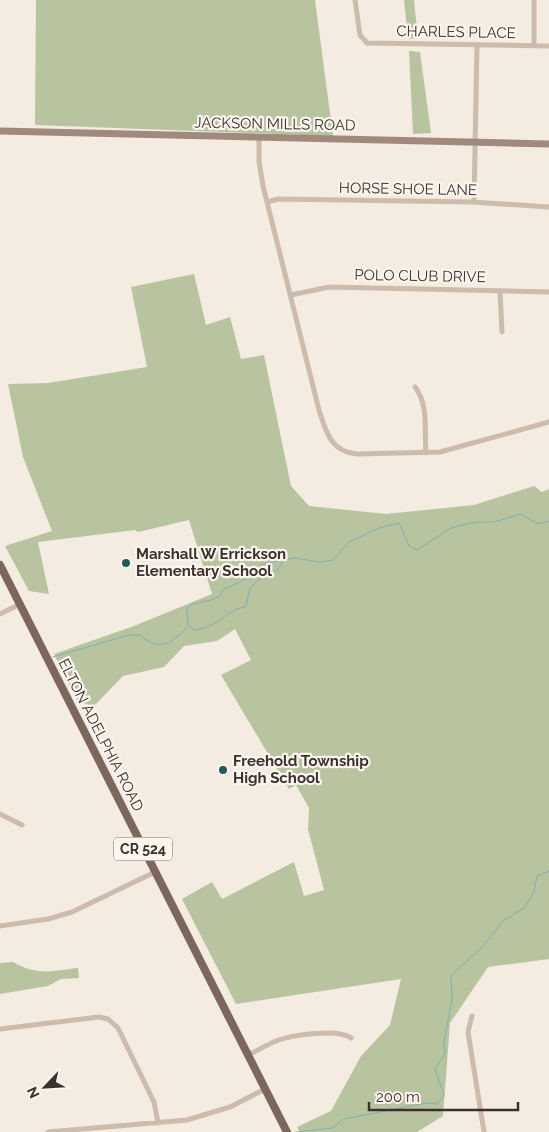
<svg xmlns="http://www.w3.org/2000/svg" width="549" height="1132" font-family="Raleway,sans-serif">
	<rect width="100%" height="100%" fill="#f4ebe1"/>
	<!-- green -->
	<path fill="#b8c4a0" d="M36 0H315L333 136 35 125Z
		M404 0H414L418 38 408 39Z
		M409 51 420 52 431 133 413 134Z
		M194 274 206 325 230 317 241 359 264 355 291 486 309 506 386 514 474 505 534 486 542 492 549 489V959L488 967 450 1023 443 1116 417 1132H300L297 1127 331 1111 361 1056 390 1025 401 979 236 1004 182 899 212 882 222 899 294 862 304 896 324 890 308 829 309 808 296 785 289 789 221 675 251 660 235 629 217 641 184 646 164 667 123 676 94 706 78 702 54 654 134 626 212 594 189 520 138 532 135 530 38 542 49 594 29 591 5 546 52 531 23 457 8 384 48 383 147 367 131 287Z
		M13 962C38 976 50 971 78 968L79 978 61 979 48 986 0 994V963Z"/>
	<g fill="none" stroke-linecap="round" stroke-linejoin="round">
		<!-- stream -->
		<path stroke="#7fb0b2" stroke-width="1" d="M283 561C274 580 264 572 253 585 247 591 249 599 245 607 226 610 220 626 195 630L188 625 187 608 192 604 211 600 220 596 223 590 247 578 262 564 295 558 320 562 333 560 349 542 379 528 399 523 409 546 417 550 451 528 475 522H494L521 514 538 524 549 521
			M53 657 129 635H140C159 653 173 643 188 626
			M296 1132 332 1128 344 1119 426 1103 437 1104 444 1095 435 1069 445 1054 444 1041 452 1000 451 976 483 946 503 921 524 908 534 892 537 876 549 871"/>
		<!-- street -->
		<path stroke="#cdbbac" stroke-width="5" d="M355 0 360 35 367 43 549 46
			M534 46V0
			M259 138V161L263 186 319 410C326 432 331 452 357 454L440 452 549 422
			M267 202 278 199 472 202 549 207
			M474 202 477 45
			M500 291 502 332
			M291 295 329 287 549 292
			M415 387C429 405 424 430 426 453
			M0 614 20 604
			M0 814 22 825
			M0 926 48 919 72 912 155 872
			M472 1016 468 1032 484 1132
			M0 1029 99 1017 108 1019 118 1028 154 1102 158 1123
			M248 1055C257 1051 266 1045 276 1041 291 1035 339 1028 351 1038
			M48 1132 187 1120 230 1107 265 1089"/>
		<!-- secondary -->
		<path stroke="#a18a7d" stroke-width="7" d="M0 131 549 144"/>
		<!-- primary -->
		<path stroke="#7d675c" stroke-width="8" d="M0 565 287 1132"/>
	</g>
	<!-- markers -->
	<g fill="#1f5a5e" stroke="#fbf5ee" stroke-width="2">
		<circle cx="126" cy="563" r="5"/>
		<circle cx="223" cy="770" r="5"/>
	</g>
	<g text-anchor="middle" stroke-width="4.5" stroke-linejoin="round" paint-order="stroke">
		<!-- shield labels -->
		<rect fill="#fbf5ee" stroke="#756b66" stroke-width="1" x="114" y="837.5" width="58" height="23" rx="4"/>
		<g font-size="14" font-weight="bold" fill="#3b302b">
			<text x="143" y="854">CR 524</text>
		</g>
		<!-- street labels -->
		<g font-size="15" fill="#3b302b" stroke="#fbf5ee">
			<text transform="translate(456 32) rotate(1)" y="5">CHARLES PLACE</text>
			<text transform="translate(275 124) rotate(1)" y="5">JACKSON MILLS ROAD</text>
			<text transform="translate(408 189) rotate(1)" y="5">HORSE SHOE LANE</text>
			<text transform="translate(420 276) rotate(1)" y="5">POLO CLUB DRIVE</text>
			<text transform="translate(101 735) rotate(63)" y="5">ELTON ADELPHIA ROAD</text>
		</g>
		<!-- poi labels -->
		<g font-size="15" font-weight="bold" fill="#3b302b" stroke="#fbf5ee" text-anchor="start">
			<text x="136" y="559">Marshall W Errickson<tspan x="136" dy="17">Elementary School</tspan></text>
			<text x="233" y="766">Freehold Township<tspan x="233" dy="17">High School</tspan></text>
		</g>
	</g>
	<!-- north arrow -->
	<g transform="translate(45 1087) rotate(245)" stroke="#fbf5ee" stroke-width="4" paint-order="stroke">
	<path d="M0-4L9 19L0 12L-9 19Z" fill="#3b302b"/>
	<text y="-8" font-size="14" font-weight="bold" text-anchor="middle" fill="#3b302b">N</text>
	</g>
	<!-- scale -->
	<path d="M369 1102v8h149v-8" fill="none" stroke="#3b302b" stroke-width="2.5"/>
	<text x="376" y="1102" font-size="15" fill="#3b302b" stroke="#fbf5ee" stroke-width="4" paint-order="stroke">200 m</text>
</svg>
